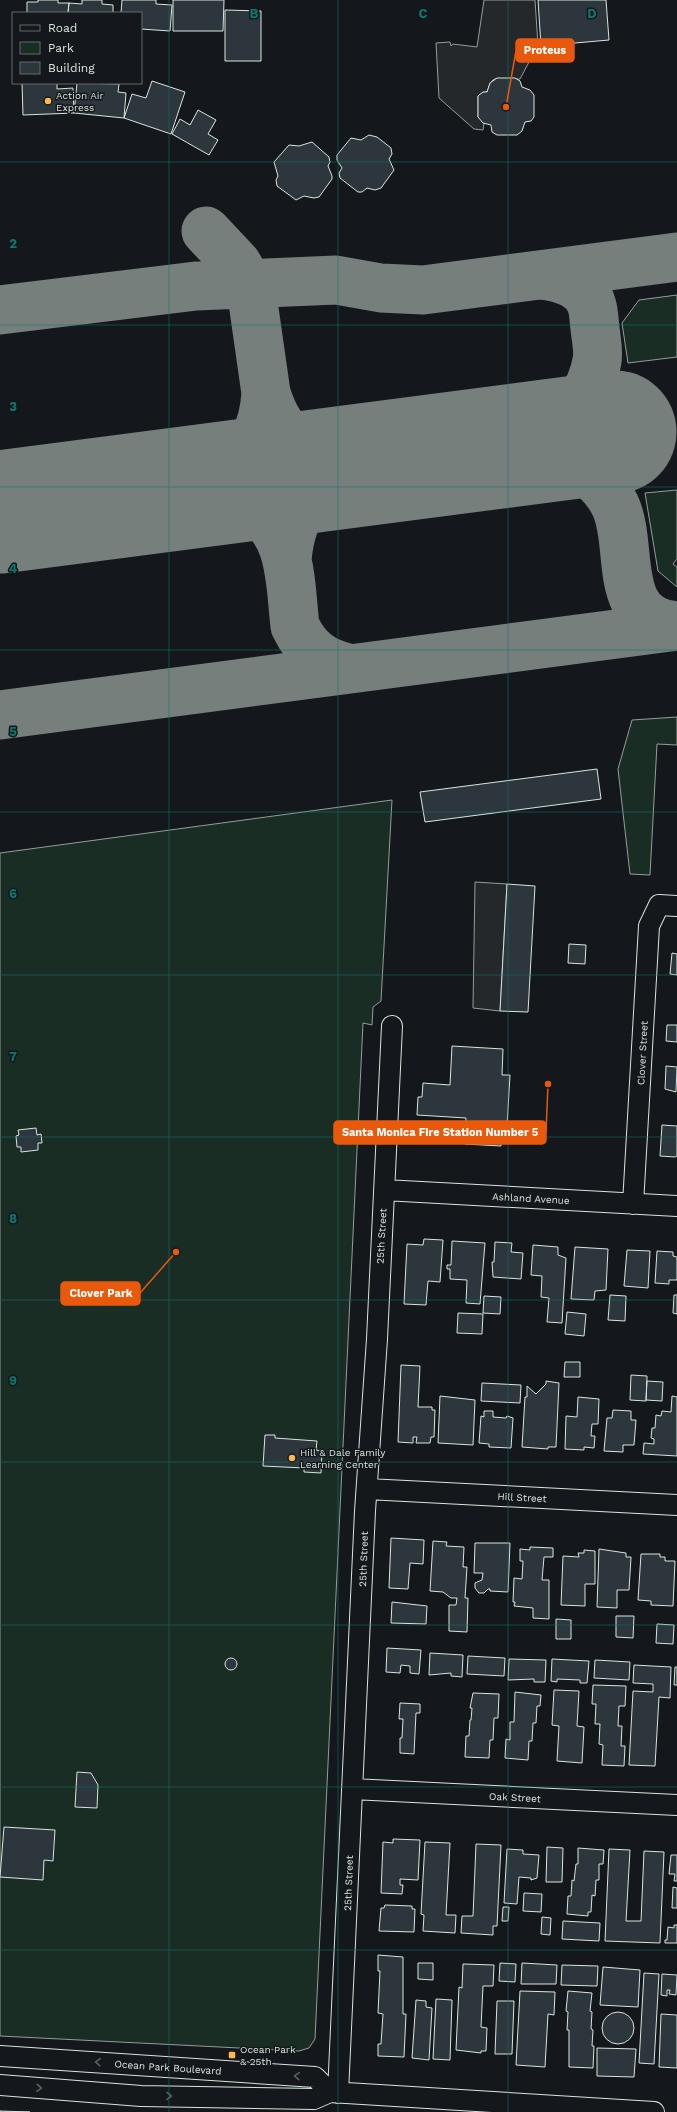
<svg xmlns="http://www.w3.org/2000/svg" width="677" height="2112" font-family="'Work Sans',sans-serif">
	<rect width="100%" height="100%" fill="#14181c"/>
	<!-- green -->
	<path fill="#1a2d24" stroke="#939e99" d="M677 295V357L628 363 622 323 639 300Z
		M677 490V559L673 564 677 567V587L658 571 645 493Z
		M677 717V745L657 744 650 875 630 874 618 769 632 720Z
		M392 800 381 1001 373 1007 372 1025 363 1023 315 2039 309 2048 299 2051 0 2036V853Z"/>
	<!-- parking -->
	<path fill="#24282b" stroke="#939e99" d="M484 0H535L538 45 520 79H494L490 83 487 92H483L478 96V117L484 123 483 130 474 129 439 98 436 43 450 42 451 46 453 44 477 47Z
		M475 882 507 884 500 1011 473 1008Z"/>
	<g fill="none" stroke-linecap="round" stroke-linejoin="round">
		<!-- taxiway -->
		<path stroke="#767f7c" stroke-width="49" d="M541 275C561 277 586 284 592 306 594 313 594 321 595 328 596 339 599 350 597 361 592 391 570 422 547 441
			M0 310 196 286 336 280 381 288 423 290 677 257
			M266 393C283 451 319 461 373 463
			M528 443C562 456 598 470 615 505 635 547 609 620 677 626
			M188 487C199 483 212 480 222 474 252 456 264 426 266 393L251 288 237 264 206 231
			M188 487C228 493 271 507 284 550 292 574 292 602 295 626 307 651 322 662 348 668
			M287 560C292 498 320 484 373 463
			M0 715 677 626"/>
		<!-- runway -->
		<path stroke="#767f7c" stroke-width="123" d="M0 512 615 432"/>
	</g>
	<!-- building -->
	<path fill="#2c363c" stroke="#d8e6dc" d="M38 0H58V3H69L68 13H27V2H38Z
		M82 0H102V4L113 5V13H68L69 3 82 4Z
		M122 0H156V4L172 5 170 31 141 29V13H121Z
		M173 0H224L223 31H173Z
		M538 0H606L609 40 541 46Z
		M225 10 261 11V61H225Z
		M497 78H515L520 81 522 87 530 90 534 95V117L531 121 525 122 522 131 517 135H497L492 132 491 125 483 123 478 117V96L483 92H487L490 83Z
		M152 81 185 92 171 134 124 118 132 94 146 98Z
		M22 83H57V89L73 88 74 113 23 115Z
		M77 83 119 84 118 92 126 93 124 118 74 113Z
		M198 110 216 120 208 134 218 140 209 155 172 134 180 119 190 125Z
		M369 135 377 137 391 148 392 154 389 159 394 170 381 188 375 190 367 188 362 192H358L340 178 339 173 342 168 337 160V155L351 138 361 140Z
		M312 142 329 157 330 162 328 166 332 176V179L319 197 314 198 304 196 296 200 277 186 276 180 278 176 274 162 289 145 299 146Z
		M597 769 601 799 425 822 420 792Z
		M507 884 535 886 528 1012 500 1011Z
		M569 944 586 945 585 964 568 963Z
		M672 953 677 954V975L670 974Z
		M667 1025H677V1042L666 1041Z
		M452 1046 503 1049 502 1075H510L507 1126 502 1125 501 1146 465 1144 466 1118 417 1115 418 1097H422L423 1083 450 1085Z
		M666 1066 677 1067 676 1092 665 1089Z
		M662 1125 677 1126V1156L675 1157 660 1156Z
		M36 1128 37 1135 41 1134 42 1143H38V1150L21 1152V1147H17L16 1136 19 1135 18 1130Z
		M424 1239 443 1240 440 1282 428 1281 426 1305 404 1304 407 1244 423 1245Z
		M452 1241 485 1243 480 1304 466 1303 467 1280 450 1279V1269H447V1265H451Z
		M495 1242 512 1243 511 1252 523 1253 521 1279 493 1277 492 1262H494Z
		M533 1245 558 1247V1255L566 1258 562 1323 547 1322 549 1298 541 1297 542 1276 531 1275Z
		M575 1247 608 1249 606 1290 595 1291 594 1300 571 1299Z
		M627 1250 650 1251 648 1288 624 1286Z
		M657 1251 673 1252V1256L677 1257V1280H669V1284L655 1283Z
		M610 1295 626 1296 625 1321 608 1320Z
		M674 1295H677V1314L673 1313Z
		M484 1296 501 1297 500 1314 483 1313Z
		M567 1312 586 1314 584 1336 565 1334Z
		M458 1313 483 1314 482 1334 457 1333Z
		M565 1362H580V1377H564Z
		M401 1365 420 1366 418 1407H432V1410H435L434 1437H431L430 1443H416L417 1437H413V1443L398 1442Z
		M631 1375 647 1376 646 1401 630 1400Z
		M546 1381 559 1383 556 1447H548V1449L522 1447 525 1397H527V1386L536 1394 546 1384Z
		M647 1381 663 1382 662 1401 646 1400Z
		M482 1383 521 1385 520 1403 481 1401Z
		M440 1396 475 1400 473 1445 438 1443Z
		M672 1396 677 1397V1456L643 1454 644 1443 654 1444V1439L651 1438 652 1428H655L656 1415 661 1416 662 1411 671 1412Z
		M578 1397 599 1399 598 1424H592L591 1436H595L594 1448 584 1447V1450L565 1449 566 1416 577 1417Z
		M613 1410 631 1411V1420H636L634 1445H623V1452L604 1451 607 1418H612Z
		M484 1411H493V1417L506 1418 507 1416 513 1418 511 1448 489 1447V1444L479 1443 481 1416 484 1417Z
		M265 1435H275V1438L317 1441 316 1450 322 1451 321 1473 304 1472V1468L263 1466Z
		M391 1538 424 1540 423 1564 410 1563 408 1589 389 1588Z
		M433 1541 447 1542 446 1546 464 1547 463 1567H467L465 1598H468L467 1632 449 1631V1605H456L457 1598H451L443 1592 430 1591Z
		M475 1543H510L508 1592 490 1591V1589H488L484 1593H479L475 1588V1583L482 1580 483 1573H474Z
		M530 1547 553 1548V1557H544L542 1580H549V1619L533 1618V1608L514 1606 515 1602H513L514 1578 522 1579 523 1561H520V1549L530 1550Z
		M599 1549 626 1553V1557H631L629 1590H617V1608L597 1607Z
		M584 1550 595 1551V1584H585V1606L561 1605 563 1556 579 1557 578 1553H584Z
		M641 1554H660V1557H665V1561H675L673 1606 651 1605V1601L638 1600Z
		M392 1602 427 1606 426 1624 391 1623Z
		M616 1616H634L633 1638 616 1637Z
		M556 1619 571 1620V1639H556Z
		M657 1624 674 1625 673 1644 656 1643Z
		M387 1648 421 1650 419 1674 410 1673V1666L401 1665 400 1673 386 1672Z
		M430 1653 463 1655 462 1677 451 1676V1673L429 1675Z
		M468 1656 505 1658 504 1676 467 1674Z
		M225 1664a6 6 0 1 1 12 0a6 6 0 1 1-12 0Z
		M509 1659 546 1660 545 1682H534V1679L508 1680Z
		M552 1659 589 1661 587 1683H580V1680L557 1679V1682L551 1681Z
		M595 1660 630 1662 629 1680 594 1678Z
		M634 1665 671 1667 670 1698 659 1697 655 1766 629 1765 633 1691 653 1692V1684L633 1683Z
		M675 1667H677V1685H674Z
		M593 1685 626 1686 625 1706H619L618 1726H622L621 1746H625L624 1766 602 1765 603 1745 599 1744 600 1724H595L596 1704H592Z
		M554 1690 579 1691 577 1726 584 1727 582 1763 557 1761 559 1726 552 1725Z
		M515 1692 541 1695 540 1706H537L536 1723H533L532 1741H529L528 1760 505 1758 506 1739 510 1740V1722H514Z
		M473 1693 499 1694 498 1718H494L493 1740H490L489 1758 465 1757 466 1736H469L470 1720H471L472 1708H470Z
		M400 1703 420 1704V1713H416L414 1754 400 1753V1738H402L403 1719H399Z
		M77 1772 91 1773 98 1785 97 1808 75 1807Z
		M4 1827 55 1830 53 1861 44 1860 43 1880 0 1877Z
		M393 1839 420 1840 418 1880 400 1879V1885H403L402 1894 381 1893 383 1842 393 1843Z
		M425 1842 450 1843 446 1915H456L455 1933 423 1931 424 1915 421 1914Z
		M476 1844 501 1845 497 1926H493V1935L461 1933 462 1916H473Z
		M547 1847 563 1848 562 1882H546Z
		M578 1848 604 1850 603 1864H599V1880H596L595 1896 592 1895 591 1912H588V1916L567 1914 568 1896H571L572 1880 574 1881 576 1864H578Z
		M507 1849 523 1850V1854L539 1855 537 1878 531 1880V1878L519 1877 517 1904 504 1903Z
		M609 1849 630 1850 626 1921H641L644 1851 664 1852 660 1943 605 1941Z
		M671 1855H677V1881H674L675 1874H669Z
		M673 1887 677 1888V1908H672Z
		M524 1893 542 1894 541 1912 523 1911Z
		M385 1905 412 1906V1909H415L414 1932 379 1931 381 1908H384Z
		M503 1907H509L508 1921H502Z
		M542 1917 551 1918 550 1935 541 1934Z
		M563 1921 600 1923 599 1941 562 1939Z
		M674 1925H677V1943H665V1940H667L668 1927 674 1928Z
		M378 1955 403 1957V2014H406L404 2057 378 2056V2044H381L383 2014 378 2013 380 1971H378Z
		M418 1963H433V1980L418 1979Z
		M500 1963 516 1964 515 1982 499 1981Z
		M522 1963 557 1965 556 1984H521Z
		M463 1964 494 1965 493 1986H483L481 2027 487 2028 486 2051H481V2053L456 2050 459 1987 462 1988Z
		M562 1965 598 1966 597 1986 561 1985Z
		M603 1967 640 1970 638 2007 600 2005Z
		M644 1973 659 1974 654 2064 639 2063Z
		M662 1974 677 1975 676 1995 669 1994 670 1990H667V1996L661 1995Z
		M520 1991 555 1992 554 2015 548 2014 545 2067 516 2065Z
		M568 1991 592 1993 590 2011 592 2012 591 2029 593 2030 592 2046H594L593 2068 569 2067V2030H567L568 2012 566 2011Z
		M436 1999 452 2000 450 2060 433 2059Z
		M416 2000 426 2001V2007L432 2008 429 2060 412 2058Z
		M497 2001H514L512 2054H495Z
		M602 2028a16 16 0 1 1 32 0a16 16 0 1 1-32 0Z
		M661 2014 677 2015V2068L659 2067Z
		M597 2048 636 2049 634 2077 597 2076Z
		M0 2111 30 2112H0Z"/>
	<g fill="none" stroke-linecap="round" stroke-linejoin="round">
		<defs>
			<path id="minor" d="M384 1190 677 1206
				M633 1204 649 926 659 905 677 906
				M367 1489 677 1505
				M352 1789 677 1805
				M0 2056 315 2077 330 2092
				M0 2085 141 2096 314 2099 330 2092 654 2112
				M338 2093 365 1511 377 1339 392 1026"/>
		</defs>
		<!-- minor casing -->
		<use href="#minor" stroke="#d8e6dc" stroke-width="22"/>
		<!-- minor -->
		<use href="#minor" stroke="#14181c" stroke-width="20"/>
	</g>
	<!-- one-way arrows -->
	<defs><path id="oneway-chevron" d="M-2-3.5L2.5 0L-2 3.5" fill="none" stroke-width="1.6" stroke-linecap="round" stroke-linejoin="round"/></defs>
	<g stroke="#59605f">
		<use href="#oneway-chevron" transform="translate(98 2062) rotate(-176)"/>
		<use href="#oneway-chevron" transform="translate(297 2076) rotate(-176)"/>
		<use href="#oneway-chevron" transform="translate(39 2088) rotate(4)"/>
		<use href="#oneway-chevron" transform="translate(169 2096) rotate(1)"/>
	</g>
	<!-- grid -->
	<path fill="none" stroke="#0f766e" stroke-width="1" stroke-opacity="0.55" d="M169 0V2112M338 0V2112M508 0V2112M0 162H677M0 325H677M0 487H677M0 650H677M0 812H677M0 975H677M0 1137H677M0 1300H677M0 1462H677M0 1625H677M0 1787H677M0 1950H677"/>
	<!-- markers -->
	<g fill="#ffb74d" stroke="#14181c" stroke-width="1.5">
		<circle cx="48" cy="101" r="4"/>
		<circle cx="292" cy="1458" r="4"/>
		<rect x="228" y="2051" width="8" height="8" rx="2"/>
	</g>
	<g text-anchor="middle" stroke-width="3" stroke-linejoin="round" paint-order="stroke">
		<!-- poi labels -->
		<g font-size="10" fill="#d8e6dc" stroke="#14181c" text-anchor="start">
			<text x="56" y="99">Action Air<tspan x="56" dy="12">Express</tspan></text>
			<text x="300" y="1456">Hill &amp; Dale Family<tspan x="300" dy="12">Learning Center</tspan></text>
			<text x="240" y="2053">Ocean Park<tspan x="240" dy="12">&amp; 25th</tspan></text>
		</g>
		<!-- street labels -->
		<g font-size="10" fill="#d8e6dc" stroke="#14181c">
			<text transform="translate(642 1053) rotate(-87)" y="4">Clover Street</text>
			<text transform="translate(531 1198) rotate(3)" y="4">Ashland Avenue</text>
			<text transform="translate(381 1236) rotate(-87)" y="4">25th Street</text>
			<text transform="translate(522 1497) rotate(3)" y="4">Hill Street</text>
			<text transform="translate(363 1559) rotate(-88)" y="4">25th Street</text>
			<text transform="translate(515 1797) rotate(3)" y="4">Oak Street</text>
			<text transform="translate(348 1883) rotate(-88)" y="4">25th Street</text>
			<text transform="translate(168 2067) rotate(4)" y="4">Ocean Park Boulevard</text>
		</g>
	</g>
	<g font-size="13" text-anchor="middle" font-weight="bold" fill="#0f766e" stroke="#14181c" stroke-width="3" stroke-linejoin="round" paint-order="stroke">
		<text x="254" y="18">B</text>
		<text x="423" y="18">C</text>
		<text x="592" y="18">D</text>
		<text x="13" y="248">2</text>
		<text x="13" y="411">3</text>
		<text x="13" y="573">4</text>
		<text x="13" y="736">5</text>
		<text x="13" y="898">6</text>
		<text x="13" y="1061">7</text>
		<text x="13" y="1223">8</text>
		<text x="13" y="1385">9</text>
	</g>
	<!-- callouts -->
	<path fill="none" stroke="#e8590c" stroke-width="1.5" d="M506 107L516 51M548 1084L546 1133M176 1252L140 1293"/>
	<g fill="#e8590c" stroke="#14181c" stroke-width="1.5">
		<circle cx="506" cy="107" r="4"/>
		<circle cx="548" cy="1084" r="4"/>
		<circle cx="176" cy="1252" r="4"/>
	</g>
	<g fill="#e8590c" stroke="#e8590c" stroke-width="1.5">
		<rect x="516" y="39" width="58" height="23" rx="4"/>
		<rect x="334" y="1121" width="212" height="23" rx="4"/>
		<rect x="61" y="1282" width="79" height="23" rx="4"/>
	</g>
	<g font-size="11" text-anchor="middle" font-weight="bold" fill="#fff">
		<text x="545" y="54">Proteus</text>
		<text x="440" y="1136">Santa Monica Fire Station Number 5</text>
		<text x="101" y="1297">Clover Park</text>
	</g>
	<!-- legend -->
	<rect x="12" y="12" width="130" height="72" fill="#14181c" stroke="#626a69"/>
	<rect x="20" y="25" width="20" height="6" fill="#14181c" stroke="#626a69"/>
	<text x="48" y="32" font-size="12" fill="#d8e6dc">Road</text>
	<rect x="20" y="42" width="20" height="12" fill="#1a2d24" stroke="#626a69"/>
	<text x="48" y="52" font-size="12" fill="#d8e6dc">Park</text>
	<rect x="20" y="62" width="20" height="12" fill="#2c363c" stroke="#626a69"/>
	<text x="48" y="72" font-size="12" fill="#d8e6dc">Building</text>
</svg>
